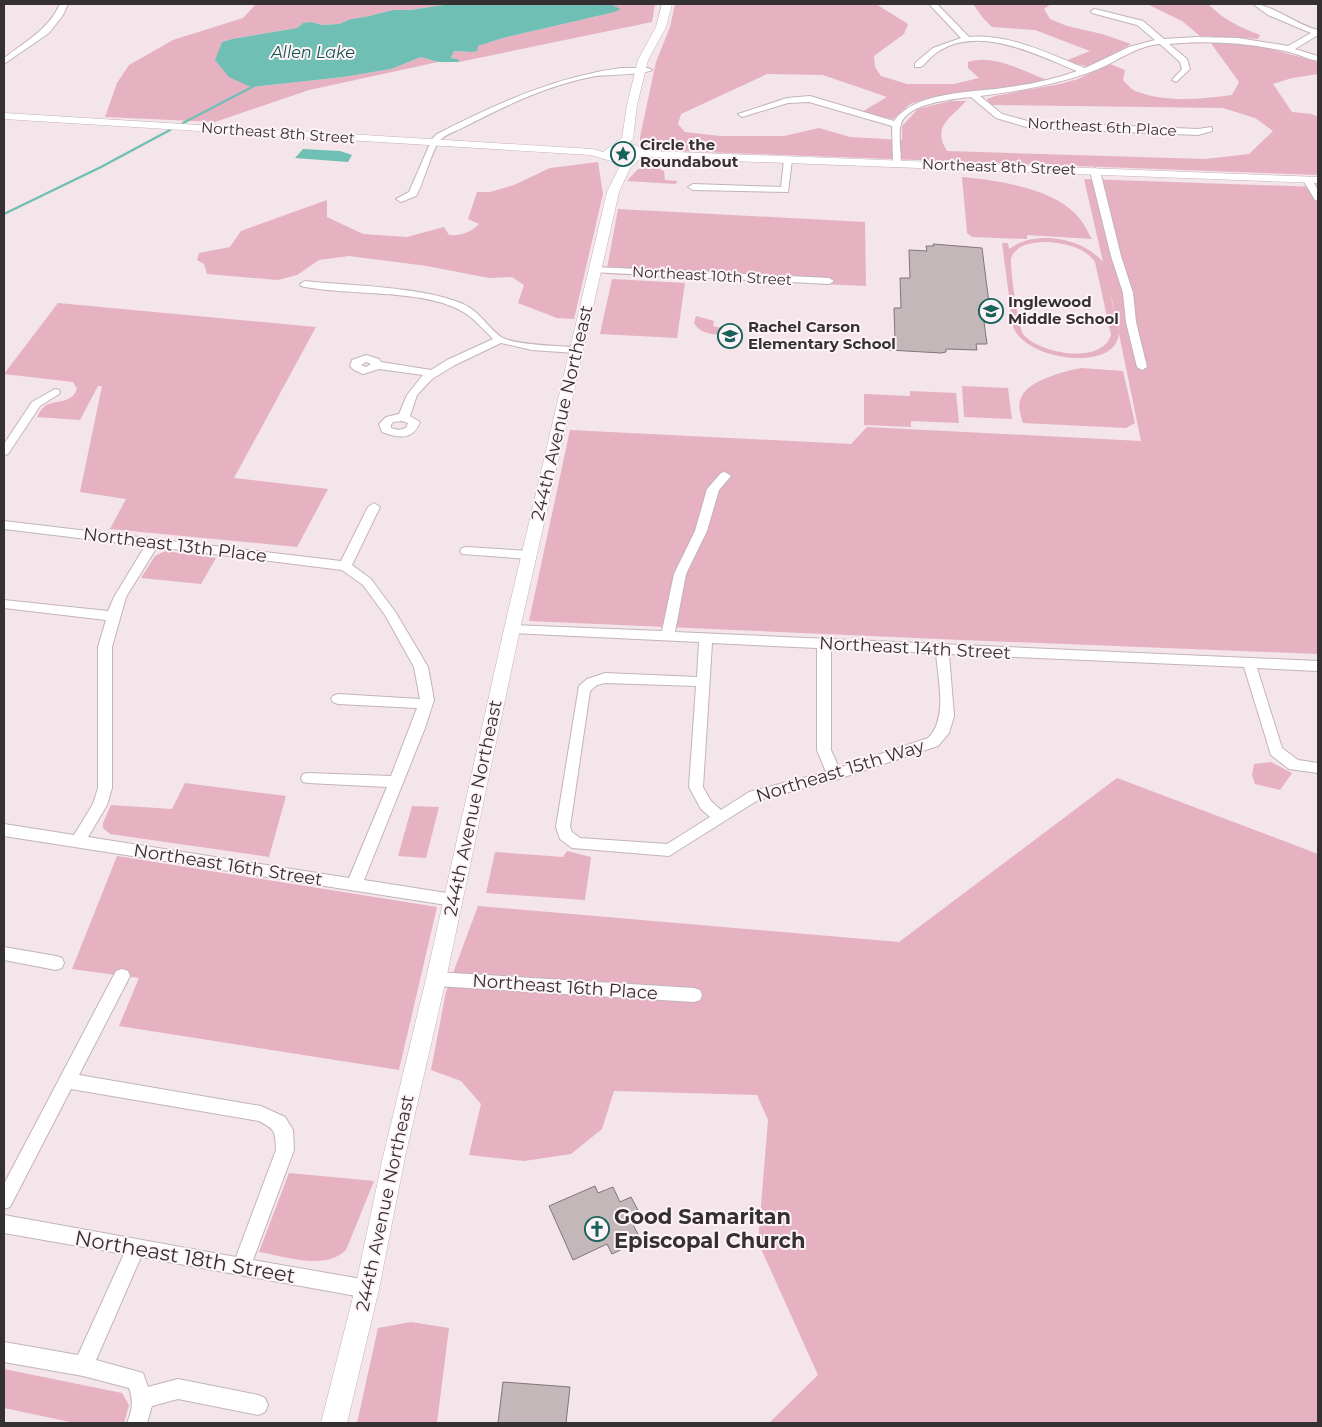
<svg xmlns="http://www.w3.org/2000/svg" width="1322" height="1427" font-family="Montserrat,sans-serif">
	<rect width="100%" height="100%" fill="#f3e5e9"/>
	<!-- green -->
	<path fill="#e6b1c1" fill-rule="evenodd" d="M256 4H450L410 10H393L365 17 351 19 339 24 322 25 311 22 303 23 297 28 232 39 222 42 220 48 251 87 343 77 391 69 421 57 438 62 309 90 215 122 105 117 117 83 129 65 173 40 243 18Z
		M608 4H655L652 22 459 62 458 59 451 58 454 51 470 52 478 46 503 38 615 12 620 9 607 5Z
		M675 4H876L908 24 904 34 874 56 875 67 881 76 907 84H954L979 78 968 68V62C994 53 1024 72 1049 81L932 97 910 104 893 119 860 113 887 97 823 75 767 74 681 114 678 124 685 132 720 136H784L819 128 850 137 902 140V126L918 109 950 101H966C952 118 931 125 947 151L1205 159 1249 154 1273 131 1255 118 1223 108 990 105 987 99 995 96 1060 84 1078 79 1110 64 1125 70 1123 80C1127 84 1131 89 1135 91 1166 103 1201 99 1232 95L1239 82 1210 42 1211 36H1200L1182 21 1147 4H1208C1224 20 1239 27 1260 35L1258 39 1232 37 1234 42 1264 47 1318 62V74L1292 78 1273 84 1292 112 1312 114 1318 117V175L647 150 640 146V137L656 62 670 27Z
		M973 4H1051L1044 9 1050 19 1067 26 1102 34 1131 44 1090 67 1065 61 1090 51 1035 30 992 27 983 18Z
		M598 162 603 194 574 319 557 318 518 303 524 285 512 277 489 278 427 266 349 256 319 260 297 275 278 280 207 274 204 264 197 260 199 253 230 247 241 231 327 200V217L363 234 407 237 444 227 449 235C460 236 472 232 479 224L468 219 477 192H490L514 185 550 168Z
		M645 167H656L664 171 665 180 678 181 675 184 627 181 638 169Z
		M962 177C997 180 1057 189 1080 219 1085 225 1088 233 1092 239L1027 235V239L972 237 967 233Z
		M1084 179 1318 187V654L962 640 529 621 570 430 851 444 867 427 1141 441 1111 295C1111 308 1123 328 1117 341 1103 372 1022 357 1013 326L1002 243H1008L1009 249C1036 229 1083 238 1103 262ZM1050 242C1066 244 1085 247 1095 262L1111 335C1102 365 1039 354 1023 334 1018 326 1010 270 1011 258 1017 243 1035 242 1050 242Z
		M618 209 865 222 866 286 606 274Z
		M612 279 685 283 677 338 600 334Z
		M58 303 316 327 234 478 328 489 297 547 110 529 126 499 80 492 102 386H98L80 420 37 417C39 413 41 409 45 406 56 399 71 405 77 389L73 382 4 374Z
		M696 316 714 321 713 326 722 328 724 334C713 335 700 334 694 323Z
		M1081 368 1123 371 1135 423 1126 428 1023 423C1020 414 1017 404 1022 396 1030 380 1065 371 1081 368Z
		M962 386 1008 388 1012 419 964 417Z
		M910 391 956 393 959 423 911 421V427L864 425V394L910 396Z
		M165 551 216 558 201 584 141 578 155 556Z
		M1271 762 1292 773 1280 790 1255 784 1252 775 1254 764Z
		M1117 778 1318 854V1423H769L818 1375 758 1242 768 1120 757 1095 614 1091 602 1129 571 1154 524 1161 469 1155 481 1104 461 1081 431 1070 446 992 478 906 899 942Z
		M185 783 286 796 269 857 110 834 103 828V823L111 805 172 809Z
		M412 806 439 807 426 858 398 856Z
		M567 851 591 857 585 900 486 893 495 852 563 857Z
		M117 856 437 907 399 1070 119 1026 139 978 72 969Z
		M289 1173 374 1181 346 1250C325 1271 285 1256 259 1252Z
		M411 1322 449 1328 437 1423H357L378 1328Z
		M4 1369 122 1393 129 1405 124 1423H75L4 1408Z"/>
	<!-- water -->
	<path fill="#70bfb4" d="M450 4H608L621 9 615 12 503 38 478 46 477 51 470 52 454 51 451 58 458 59 459 62H438L421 57 391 69 343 77 251 87 229 77 215 60 222 42 232 39 297 28 303 23 311 22 322 25 339 24 351 19 365 17 393 10H410Z
		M303 149 340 151 352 155 348 162 295 158Z"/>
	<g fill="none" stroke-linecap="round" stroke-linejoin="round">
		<!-- stream -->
		<path stroke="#70bfb4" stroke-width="2.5" d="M604 5 617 4
			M183 123 254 86
			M4 214 101 167 170 130"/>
	</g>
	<!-- building -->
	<path fill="#c4b7ba" stroke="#817578" d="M933 244 982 248 989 303 995 304 997 322H984L987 344H976L977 350 946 349V352L941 353 889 350V341H895L894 308H901L900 278H910L909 250 927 251 926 246H934Z
		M595 1186 598 1193 613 1187 620 1202 631 1197 639 1212 629 1217 641 1240 612 1254 607 1244 573 1260 549 1206Z
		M503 1382 570 1387 566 1423H498Z"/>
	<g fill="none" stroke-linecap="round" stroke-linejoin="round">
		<defs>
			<path id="minor" d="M60 4H68L63 15 49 33 4 64V58C26 41 48 30 60 4Z
				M929 4H937L969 37C1008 33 1049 54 1085 68L1129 47 1155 40 1137 25 1092 13 1091 11 1095 9 1143 21 1164 39 1197 37 1238 38 1288 46 1311 33 1268 15 1253 4C1269 3 1299 26 1318 30V35L1295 49 1318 56V61C1307 59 1296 53 1285 51 1246 43 1209 40 1169 44L1187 59 1190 69 1176 82 1172 80 1182 69 1180 62 1160 44C1136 46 1118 61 1096 70 1059 84 1020 91 980 96L1002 114 1031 122 1198 129 1212 127V131L1198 135 1030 128 996 118 971 97C953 99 907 103 901 124 898 132 901 153 901 163L897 166 893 163 892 126 809 102 788 103 742 117 738 114 787 98 810 96 894 121C916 90 975 93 1009 87 1032 84 1055 79 1077 71 1037 55 981 25 939 51 932 55 927 62 921 67H915V63L933 48 961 38Z
				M621 68H648L652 70C647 74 607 75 596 76 550 84 505 106 464 127 457 131 446 134 440 140 432 149 424 182 416 196L401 202 396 199 409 192 432 139 437 134C496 104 554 77 621 68Z
				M788 157 792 160 788 192 693 190 688 187 693 184 781 187 784 160Z
				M1095 168 1100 171 1121 256 1133 293 1136 322 1147 367 1142 370 1137 367 1126 322 1123 293 1111 256 1090 171Z
				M1308 177 1311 178 1318 190V201L1315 200 1303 180Z
				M595 267 829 278 834 281 829 284 591 272 590 270Z
				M305 281C352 286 420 286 463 304 481 312 489 330 503 338 517 345 558 346 575 347L580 350 575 353 532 350 501 343 455 365 432 379 417 395 410 416 420 422C413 441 398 438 382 432L379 424 386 417 399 414 407 395 423 375 379 369 363 374 354 370 350 366 352 360 366 355 379 359 381 362 431 370 447 360 493 339C485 331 477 322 468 315 429 287 348 297 301 286L300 284ZM366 362 371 364 366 367 361 365ZM402 421 408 423 406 428 398 430 391 428V425L393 422Z
				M55 389 59 390 60 392 59 394 40 406 8 454 4 455V444L32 402Z
				M725 472 731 476 719 490 707 531 686 574 675 632 1318 661V671L1257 668 1282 748 1298 760 1318 763V773L1289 769 1271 755 1244 667 949 654 954 716 949 733 938 746 835 780 758 800 669 856 572 848 560 839 556 827 579 686 587 679 605 673 697 677 699 642 512 633 507 632 505 629 507 626 512 625 662 631 674 574 695 531 707 489 721 473ZM712 643 817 648V750L826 772 749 792 721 810 711 801 703 787ZM831 648 936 653C938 679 948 719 928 738L839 768 831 750ZM605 683 696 686 689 787 701 809 710 817 667 844 580 838 572 832 570 827 590 691 597 685Z
				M374 503 380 507 352 565 371 579 396 613 428 667 434 700 425 728 364 880 453 894 458 896 461 900 458 904 453 906 4 836V824L74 835 93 804 98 788V647L106 620 4 608V600L108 611 114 597 145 546 4 529V521L341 561 368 507ZM157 547 342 570 363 585 385 615 414 667 420 699 338 694 333 696 331 699 333 702 338 704 417 708 391 776 308 773 303 774 301 778 303 782 308 783 387 787 349 878 88 837 107 805 112 788V647L126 597Z
				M466 547 529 551 535 555 529 559 462 554 460 551 462 548Z
				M4 947 56 956 62 958 64 963 62 968 56 970 4 960Z
				M122 969 128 971 130 976 79 1075 261 1106 285 1117 293 1130 294 1150 253 1260 367 1280 374 1283 376 1289 374 1295 367 1298 141 1257 96 1360 143 1373 148 1387 178 1379 258 1395 265 1398 268 1405 265 1412 258 1415 178 1399 152 1406 147 1423H127C132 1411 134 1401 129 1388L83 1376 4 1362V1342L78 1355 124 1254 4 1233V1215L236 1257 276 1150C275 1131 276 1130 259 1121L71 1089 10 1207 4 1209V1184L116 971Z
				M436 972 694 988 700 990 702 995 700 1000 694 1002 436 986 430 984 428 979 430 974Z"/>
			<path id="tertiary" d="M662 4H672L666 27 648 60 637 105 633 139 629 143 650 151 1318 177V183L679 159 643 156 630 168 619 192 520 629 446 979 405 1157 379 1289 347 1423H321L355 1289 383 1157 426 979 504 629 607 192 621 164 591 155 4 119V113L592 149 603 152 622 138 627 105 638 60 656 27ZM624 149 631 150 634 153 628 157 614 156 615 152Z"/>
		</defs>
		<!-- minor casing -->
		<use href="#minor" stroke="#c2b4b8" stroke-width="2"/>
		<!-- tertiary casing -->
		<use href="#tertiary" stroke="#c2b4b8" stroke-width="1"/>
		<!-- minor -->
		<use href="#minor" fill="#fff" fill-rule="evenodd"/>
		<!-- tertiary -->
		<use href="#tertiary" fill="#fff" fill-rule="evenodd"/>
	</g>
	<!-- icons -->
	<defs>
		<symbol id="sight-ring" viewBox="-11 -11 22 22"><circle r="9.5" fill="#fef3f6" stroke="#17635b" stroke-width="1.5"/><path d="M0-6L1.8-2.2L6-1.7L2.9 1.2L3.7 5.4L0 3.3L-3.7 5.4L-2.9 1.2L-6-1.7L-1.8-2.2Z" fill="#17635b"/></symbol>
		<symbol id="school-ring" viewBox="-11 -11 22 22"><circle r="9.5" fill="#fef3f6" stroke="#17635b" stroke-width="1.5"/><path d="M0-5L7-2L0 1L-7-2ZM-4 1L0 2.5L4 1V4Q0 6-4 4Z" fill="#17635b"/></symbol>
		<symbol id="church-ring" viewBox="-11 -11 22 22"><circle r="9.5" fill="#fef3f6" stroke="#17635b" stroke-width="1.5"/><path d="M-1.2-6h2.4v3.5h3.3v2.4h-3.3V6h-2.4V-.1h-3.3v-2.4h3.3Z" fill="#17635b"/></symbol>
	</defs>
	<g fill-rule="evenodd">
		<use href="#sight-ring" x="609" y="140" width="28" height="28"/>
		<use href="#school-ring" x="977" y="297" width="28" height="28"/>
		<use href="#school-ring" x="716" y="322" width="28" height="28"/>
		<use href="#church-ring" x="583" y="1215" width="28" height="28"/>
	</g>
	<g text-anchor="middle" stroke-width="4" stroke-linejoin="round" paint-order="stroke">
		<!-- far-street labels -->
		<g font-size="15" fill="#353031" stroke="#fef3f6">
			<text transform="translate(1102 127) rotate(3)" y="5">Northeast 6th Place</text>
			<text transform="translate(278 133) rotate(4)" y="5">Northeast 8th Street</text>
			<text transform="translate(999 167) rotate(2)" y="5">Northeast 8th Street</text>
			<text transform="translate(712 276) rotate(3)" y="5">Northeast 10th Street</text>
		</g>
		<!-- far-poi labels -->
		<g font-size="15" font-weight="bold" fill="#353031" stroke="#fef3f6" text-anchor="start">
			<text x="640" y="150">Circle the<tspan x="640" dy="17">Roundabout</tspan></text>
			<text x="1008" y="307">Inglewood<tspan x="1008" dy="17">Middle School</tspan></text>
			<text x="748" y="332">Rachel Carson<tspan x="748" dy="17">Elementary School</tspan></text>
		</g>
		<!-- far-water labels -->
		<g font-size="16" font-style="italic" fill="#0e544d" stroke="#fef3f6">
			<text x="313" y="58">Allen Lake</text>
		</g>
		<!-- street labels -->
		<g font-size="18" fill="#353031" stroke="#fef3f6">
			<text transform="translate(562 413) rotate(-77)" y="6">244th Avenue Northeast</text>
			<text transform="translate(175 545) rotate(7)" y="6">Northeast 13th Place</text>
			<text transform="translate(915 648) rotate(3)" y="6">Northeast 14th Street</text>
			<text transform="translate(840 771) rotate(-17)" y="6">Northeast 15th Way</text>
			<text transform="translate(473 808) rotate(-78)" y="6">244th Avenue Northeast</text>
			<text transform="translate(228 865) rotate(9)" y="6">Northeast 16th Street</text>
			<text transform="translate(565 987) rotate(4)" y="6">Northeast 16th Place</text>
			<text transform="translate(385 1203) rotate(-78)" y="6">244th Avenue Northeast</text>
		</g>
		<!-- near-poi labels -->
		<g font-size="21" font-weight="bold" fill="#353031" stroke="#fef3f6" text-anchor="start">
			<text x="614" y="1224">Good Samaritan<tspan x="614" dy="24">Episcopal Church</tspan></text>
		</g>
		<!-- near-street labels -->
		<g font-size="21" fill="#353031" stroke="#fef3f6">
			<text transform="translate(185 1257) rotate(10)" y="7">Northeast 18th Street</text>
		</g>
	</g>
	<!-- border -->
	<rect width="1322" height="1427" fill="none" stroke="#353031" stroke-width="10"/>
</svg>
